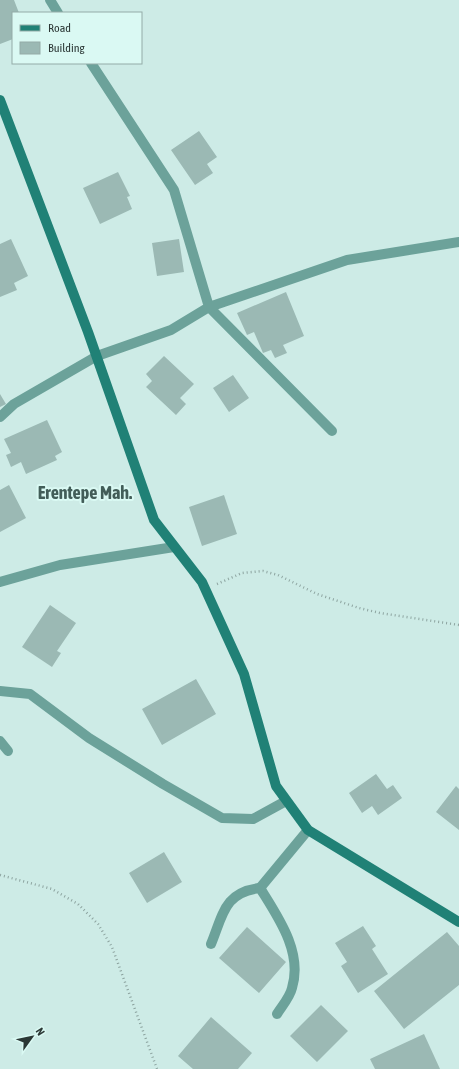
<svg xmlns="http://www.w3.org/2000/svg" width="459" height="1069" font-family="'Asap Condensed',sans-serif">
	<rect width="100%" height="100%" fill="#cdebe6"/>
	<!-- building -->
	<path fill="#9bb9b4" d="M0 0H14L19 13H13V39L0 44Z
		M199 131 217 157 207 164 213 173 195 185 171 150Z
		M118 172 130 196 127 197 132 209 100 224 83 188Z
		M11 239 28 276 14 283 17 290 0 297V244Z
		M179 239 184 272 157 276 152 243Z
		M286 292 304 336 283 345 287 353 275 358 271 350 263 353 254 332 247 335 237 313Z
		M164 356 194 384 180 398 186 404 176 415 146 387 152 381 146 374Z
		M233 375 249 398 229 412 213 388Z
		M0 394 6 404 0 407Z
		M47 420 62 452 55 456 57 460 26 474 21 462 11 467 6 455 11 453 4 439Z
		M9 485 26 518 0 532V490Z
		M224 495 237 534 202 546 189 507Z
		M50 605 76 623 57 651 61 653 52 667 22 647Z
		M196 679 216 714 162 745 142 709Z
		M376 774 387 789 393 785 402 798 378 815 372 806 362 813 349 793Z
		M456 786 459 789V830L436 812Z
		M164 852 182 882 147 903 129 873Z
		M363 926 376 946 372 949 388 974 358 993 341 966 347 962 335 943Z
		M247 927 286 962 259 993 219 958Z
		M447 932 459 946V985L404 1029 374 991Z
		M321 1005 348 1031 317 1062 290 1036Z
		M211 1017 252 1053 238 1069H193L178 1056Z
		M424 1034 440 1069H375L370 1059Z"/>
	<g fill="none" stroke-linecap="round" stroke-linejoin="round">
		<!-- path -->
		<path stroke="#8da4a0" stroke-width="2.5" stroke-dasharray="1 3" stroke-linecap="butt" d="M217 584 242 573 263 571 278 575 317 594 359 608 380 613 459 625
			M0 875 52 889 78 904 98 924 112 947 157 1069"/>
		<!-- lane -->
		<path stroke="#6ca29a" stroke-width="10" d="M209 307 332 431
			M0 741 8 751
			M211 944C223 915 224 892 260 888 278 917 303 952 292 988 290 997 282 1006 277 1014"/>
		<!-- street -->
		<path stroke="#6ca29a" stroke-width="10" d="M50 0 58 13
			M91 63 174 190 209 307
			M0 417 14 404 97 356 171 330 209 307 347 260 459 242
			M0 582 60 565 174 547
			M0 691 30 694 89 738 163 784 222 818 253 819 286 801
			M260 888 308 830"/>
		<!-- secondary -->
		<path stroke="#208176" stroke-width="10" d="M0 100 88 332 154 520 202 582 244 674 276 786 308 830 459 922"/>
	</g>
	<g text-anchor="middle" stroke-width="4" stroke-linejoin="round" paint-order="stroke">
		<!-- district labels -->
		<g font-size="18" font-weight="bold" fill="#425d58" stroke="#daf9f3">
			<text x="85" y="499">Erentepe Mah.</text>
		</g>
	</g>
	<!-- legend -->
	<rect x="12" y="12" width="130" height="52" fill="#daf9f3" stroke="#94aba7"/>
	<rect x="20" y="25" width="20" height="6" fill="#208176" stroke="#94aba7"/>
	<text x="48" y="32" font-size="12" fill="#2b3735">Road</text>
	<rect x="20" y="42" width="20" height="12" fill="#9bb9b4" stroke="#94aba7"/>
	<text x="48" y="52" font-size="12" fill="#2b3735">Building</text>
	<!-- north arrow -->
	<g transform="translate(32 1037) rotate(57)" stroke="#daf9f3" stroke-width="3" paint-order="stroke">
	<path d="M0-3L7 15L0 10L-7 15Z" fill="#2b3735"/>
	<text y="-6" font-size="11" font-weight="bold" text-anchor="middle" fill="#2b3735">N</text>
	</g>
</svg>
